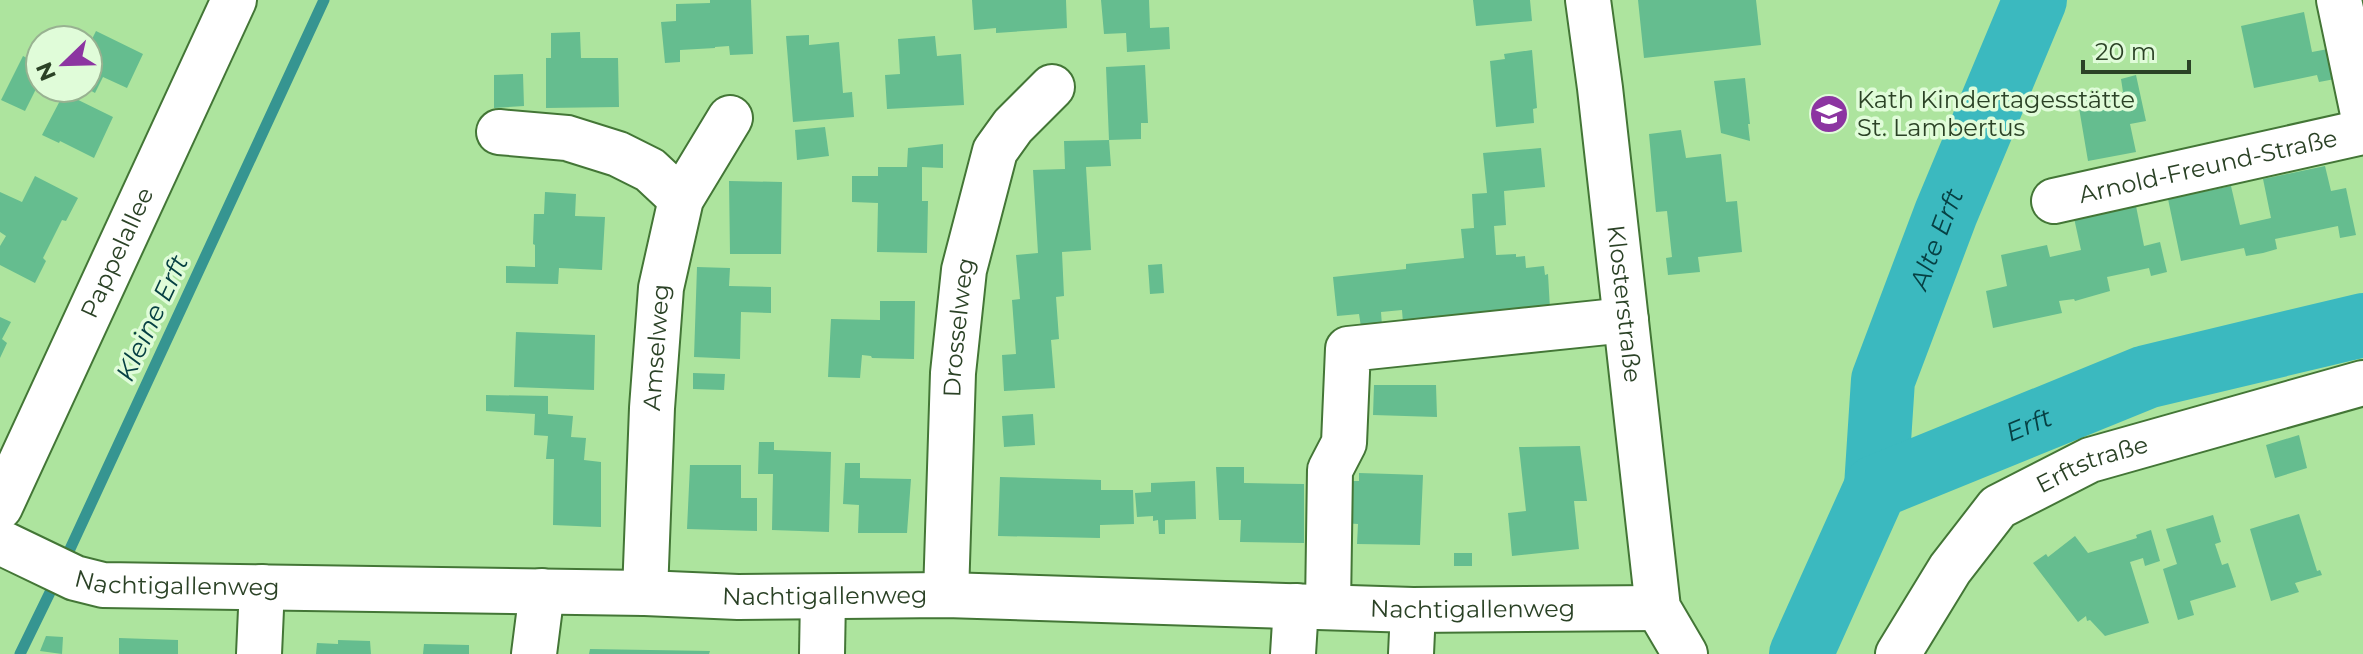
<svg xmlns="http://www.w3.org/2000/svg" width="2363" height="654" font-family="Montserrat,sans-serif">
	<rect width="100%" height="100%" fill="#ade49e"/>
	<g fill="none" stroke-linecap="round" stroke-linejoin="round">
		<!-- stream -->
		<path stroke="#369591" stroke-width="11" d="M64 562 324 0
			M20 654 57 578"/>
		<!-- river -->
		<g stroke="#3bb9bf" stroke-width="64">
			<path id="s1" d="M1876 487 1883 380 1946 213 2035 0"/>
			<path id="s2" d="M1801 654 1876 487 2146 377 2363 325"/>
		</g>
	</g>
	<!-- building -->
	<path fill="#65bd8f" d="M710 0H751L753 54 730 55 729 46 715 47V48L680 50V62L665 63 661 22 676 21V4L710 3Z
		M972 0H1066L1067 28 996 33V28L974 30Z
		M1101 0H1149L1150 28 1169 27 1170 49 1127 52 1126 33 1104 34Z
		M1473 0H1530L1532 21 1476 26Z
		M1638 0H1756L1761 45 1644 58Z
		M2304 12 2312 52 2328 49 2335 79 2319 82 2317 75 2254 88 2241 26Z
		M96 31 143 54 127 88 103 77 95 93 88 89V47Z
		M580 32 581 58H618L619 107 546 108V58H551V33Z
		M809 35V45L839 42 843 93 852 92 854 117 793 122 786 36Z
		M935 36 937 56 961 54 964 105 887 109 885 75 900 74 898 39Z
		M1532 50 1537 108 1533 109 1534 123 1496 127 1490 61 1505 59 1504 54Z
		M23 56 40 65V81L25 111 1 100Z
		M1145 65 1148 123H1141V139L1109 140 1106 67Z
		M523 74 524 106 494 108V75Z
		M2136 75 2146 121 2130 124 2136 152 2088 161 2078 102 2123 92 2121 79Z
		M1745 78 1750 124H1748L1750 141 1721 133 1714 81Z
		M64 93 113 117 94 158 60 141 59 143 42 135Z
		M825 127 829 156 797 160 795 130Z
		M1681 130 1686 158 1721 154 1726 202 1737 201 1742 252 1698 257 1700 272 1668 275 1666 258 1672 257 1667 211 1656 212 1649 134Z
		M1109 140 1111 166 1086 167 1091 250 1062 252 1064 296 1056 297 1059 339 1051 340 1055 388 1004 391 1002 355 1016 354 1012 300 1020 299 1016 255 1038 253 1033 170 1065 169 1064 141Z
		M943 144V168L922 167V201H928L927 253 877 252 878 203 852 202V176H878V167H907L908 148Z
		M1541 148 1545 187 1504 191 1506 225 1494 226 1496 255 1516 254V257L1525 256 1526 268 1544 266 1545 275 1548 274 1550 309 1403 323 1402 310 1381 312 1382 326 1361 327 1359 314 1337 316 1333 277 1406 269V264L1464 258 1461 229 1474 228 1472 194 1487 193 1483 153Z
		M2325 166 2331 191 2346 188 2356 235 2340 238 2338 226 2275 239 2277 249 2263 253 2246 256 2244 248 2181 261 2168 199 2231 186 2240 225 2271 218 2263 179Z
		M35 176 78 198 66 221 62 220 43 258 46 261 35 283 0 265V246L6 236 0 232V192L22 202Z
		M729 181 782 182 781 254H730Z
		M545 192 576 194 575 216 605 217 602 270 559 268 558 284 506 283V266L535 267V245L533 244 534 214H544Z
		M2136 206 2144 246 2160 242 2167 272 2151 276 2149 268 2107 277 2110 291 2075 301 2074 299 2059 301 2062 313 1993 328 1986 291 2007 286 2001 255 2047 245 2050 257 2081 250 2074 218Z
		M1162 264 1164 293 1150 294 1148 265Z
		M697 267 730 268 729 286 771 287V313L741 312 740 359 694 357Z
		M880 301H915L914 359 872 358 871 356 862 355 860 378 828 377 831 319 880 320Z
		M0 317 11 322 2 339 7 343 0 358Z
		M516 332 595 335 594 390 514 387Z
		M693 373 725 374 724 390 693 389Z
		M1374 385H1436L1437 417 1373 415Z
		M486 395 548 396V414L573 416 571 437 586 438 584 460 601 462V527L553 525 554 459H546L548 436 534 435 535 414 486 411Z
		M1033 414 1035 445 1004 447 1002 416Z
		M2299 435 2307 468 2275 478 2266 445Z
		M759 442H774V450L831 452 829 532 772 530 773 474H758Z
		M1580 446 1587 501H1574L1579 549 1512 556 1508 513 1526 511 1519 447Z
		M845 463H860V478L911 479 907 533H858L859 505 843 504Z
		M690 465H741V498H757V531L687 529Z
		M1216 467H1244V483L1304 484V543L1240 542 1241 520H1219Z
		M1359 473 1423 475 1420 545 1357 544 1358 524 1342 523V481H1359Z
		M1000 477 1101 480V490H1133L1134 524 1100 525V538L998 536Z
		M1195 481 1196 519 1165 520V534H1159L1158 520 1153 521V516L1137 517 1135 493 1151 492V483Z
		M2299 514 2317 571 2320 570 2322 575 2295 583 2299 592 2271 601 2250 529Z
		M2213 515 2221 542 2215 544 2222 565 2228 563 2236 587 2190 601 2194 615 2178 620 2163 569 2177 564 2166 529Z
		M2151 530 2160 561 2145 566 2143 558 2130 562 2149 623 2105 636 2090 620 2087 621 2086 616 2078 622 2033 563 2046 554 2048 557 2075 536 2088 553 2137 538 2136 535Z
		M1454 553H1472V566H1454Z
		M46 636 63 637 62 654 40 651Z
		M119 638 178 640V654H119Z
		M338 640 370 641 371 654H316L317 643 338 644Z
		M424 644 469 645V654H423Z
		M590 649 710 651 709 654H589Z"/>
	<g fill="none" stroke-linecap="round" stroke-linejoin="round">
		<defs>
			<g id="minor">
				<path id="s3" d="M1588 0 1600 88 1658 608 1685 654"/>
				<path d="M2339 0 2363 114"/>
				<path d="M499 132 567 138 618 154 650 170 681 199"/>
				<path id="s4" d="M2054 201 2363 132"/>
				<path id="s5" d="M0 507 234 0"/>
				<path id="s6" d="M0 542 75 578 103 585 645 593 738 597 946 595 1413 610 1658 608"/>
				<path id="s7" d="M645 593 652 408 661 288 681 199 730 118"/>
				<path id="s8" d="M946 595 953 373 964 270 995 151 1013 126 1052 87"/>
				<path d="M1328 607 1330 470 1344 443 1348 349 1626 320"/>
				<path d="M259 654 262 587"/>
				<path d="M534 654 542 591"/>
				<path d="M822 654 823 597"/>
				<path d="M1293 654 1296 606"/>
				<path d="M1411 654 1413 610"/>
				<path id="s9" d="M1898 654 1950 569 1998 507 2090 460 2363 383"/>
			</g>
		</defs>
		<!-- minor casing -->
		<use href="#minor" stroke="#437636" stroke-width="48"/>
		<!-- minor -->
		<use href="#minor" stroke="#fff" stroke-width="44"/>
	</g>
	<!-- icons -->
	<defs>
		<symbol id="school-disc" viewBox="-11 -11 22 22"><circle r="9.5" fill="#8c35a1" stroke="#e0fcd9"/><path d="M0-5L7-2L0 1L-7-2ZM-4 1L0 2.5L4 1V4Q0 6-4 4Z" fill="#fff"/></symbol>
	</defs>
	<g fill-rule="evenodd">
		<use href="#school-disc" x="1807" y="92" width="44" height="44"/>
	</g>
	<g text-anchor="middle" stroke-width="7" stroke-linejoin="round" paint-order="stroke">
		<!-- poi labels -->
		<g font-size="24" fill="#2b4226" stroke="#e0fcd9" text-anchor="start">
			<text x="1857" y="108">Kath Kindertagesstätte<tspan x="1857" dy="28">St. Lambertus</tspan></text>
		</g>
		<!-- street labels -->
		<g font-size="24" fill="#2b4226" stroke="#e0fcd9">
			<text dy="8" stroke="none"><textPath href="#s4" startOffset="158">Arnold-Freund-Straße</textPath></text>
			<text dy="8" stroke="none"><textPath href="#s5" startOffset="280">Pappelallee</textPath></text>
			<text dy="8" stroke="none"><textPath href="#s3" startOffset="306">Klosterstraße</textPath></text>
			<text dy="8" stroke="none"><textPath href="#s8" startOffset="268">Drosselweg</textPath></text>
			<text dy="8" stroke="none"><textPath href="#s7" startOffset="246">Amselweg</textPath></text>
			<text dy="8" stroke="none"><textPath href="#s9" startOffset="282">Erftstraße</textPath></text>
			<text dy="8" stroke="none"><textPath href="#s6" startOffset="186">Nachtigallenweg</textPath></text>
			<text dy="8" stroke="none"><textPath href="#s6" startOffset="834">Nachtigallenweg</textPath></text>
			<text dy="8" stroke="none"><textPath href="#s6" startOffset="1482">Nachtigallenweg</textPath></text>
		</g>
		<!-- water labels -->
		<g font-size="26" font-style="italic" fill="#064043" stroke="#e0fcd9">
			<text dy="9" stroke="none"><textPath href="#s1" startOffset="258">Alte Erft</textPath></text>
			<text transform="translate(152 318) rotate(-65)" y="9">Kleine Erft</text>
			<text dy="9" stroke="none"><textPath href="#s2" startOffset="348">Erft</textPath></text>
		</g>
	</g>
	<!-- north arrow -->
	<g transform="translate(64 64) rotate(247)"><circle r="38" fill="#e0fcd9" stroke="#98b291" stroke-width="2"/>
	<path d="M0-6L14 30L0 20L-14 30Z" fill="#8c35a1"/>
	<text y="-12" font-size="22" font-weight="bold" text-anchor="middle" fill="#2b4226">N</text>
	</g>
	<!-- scale -->
	<path d="M2083 60v12h106v-12" fill="none" stroke="#2b4226" stroke-width="4"/>
	<text x="2095" y="60" font-size="24" fill="#2b4226" stroke="#e0fcd9" stroke-width="6" paint-order="stroke">20 m</text>
</svg>
